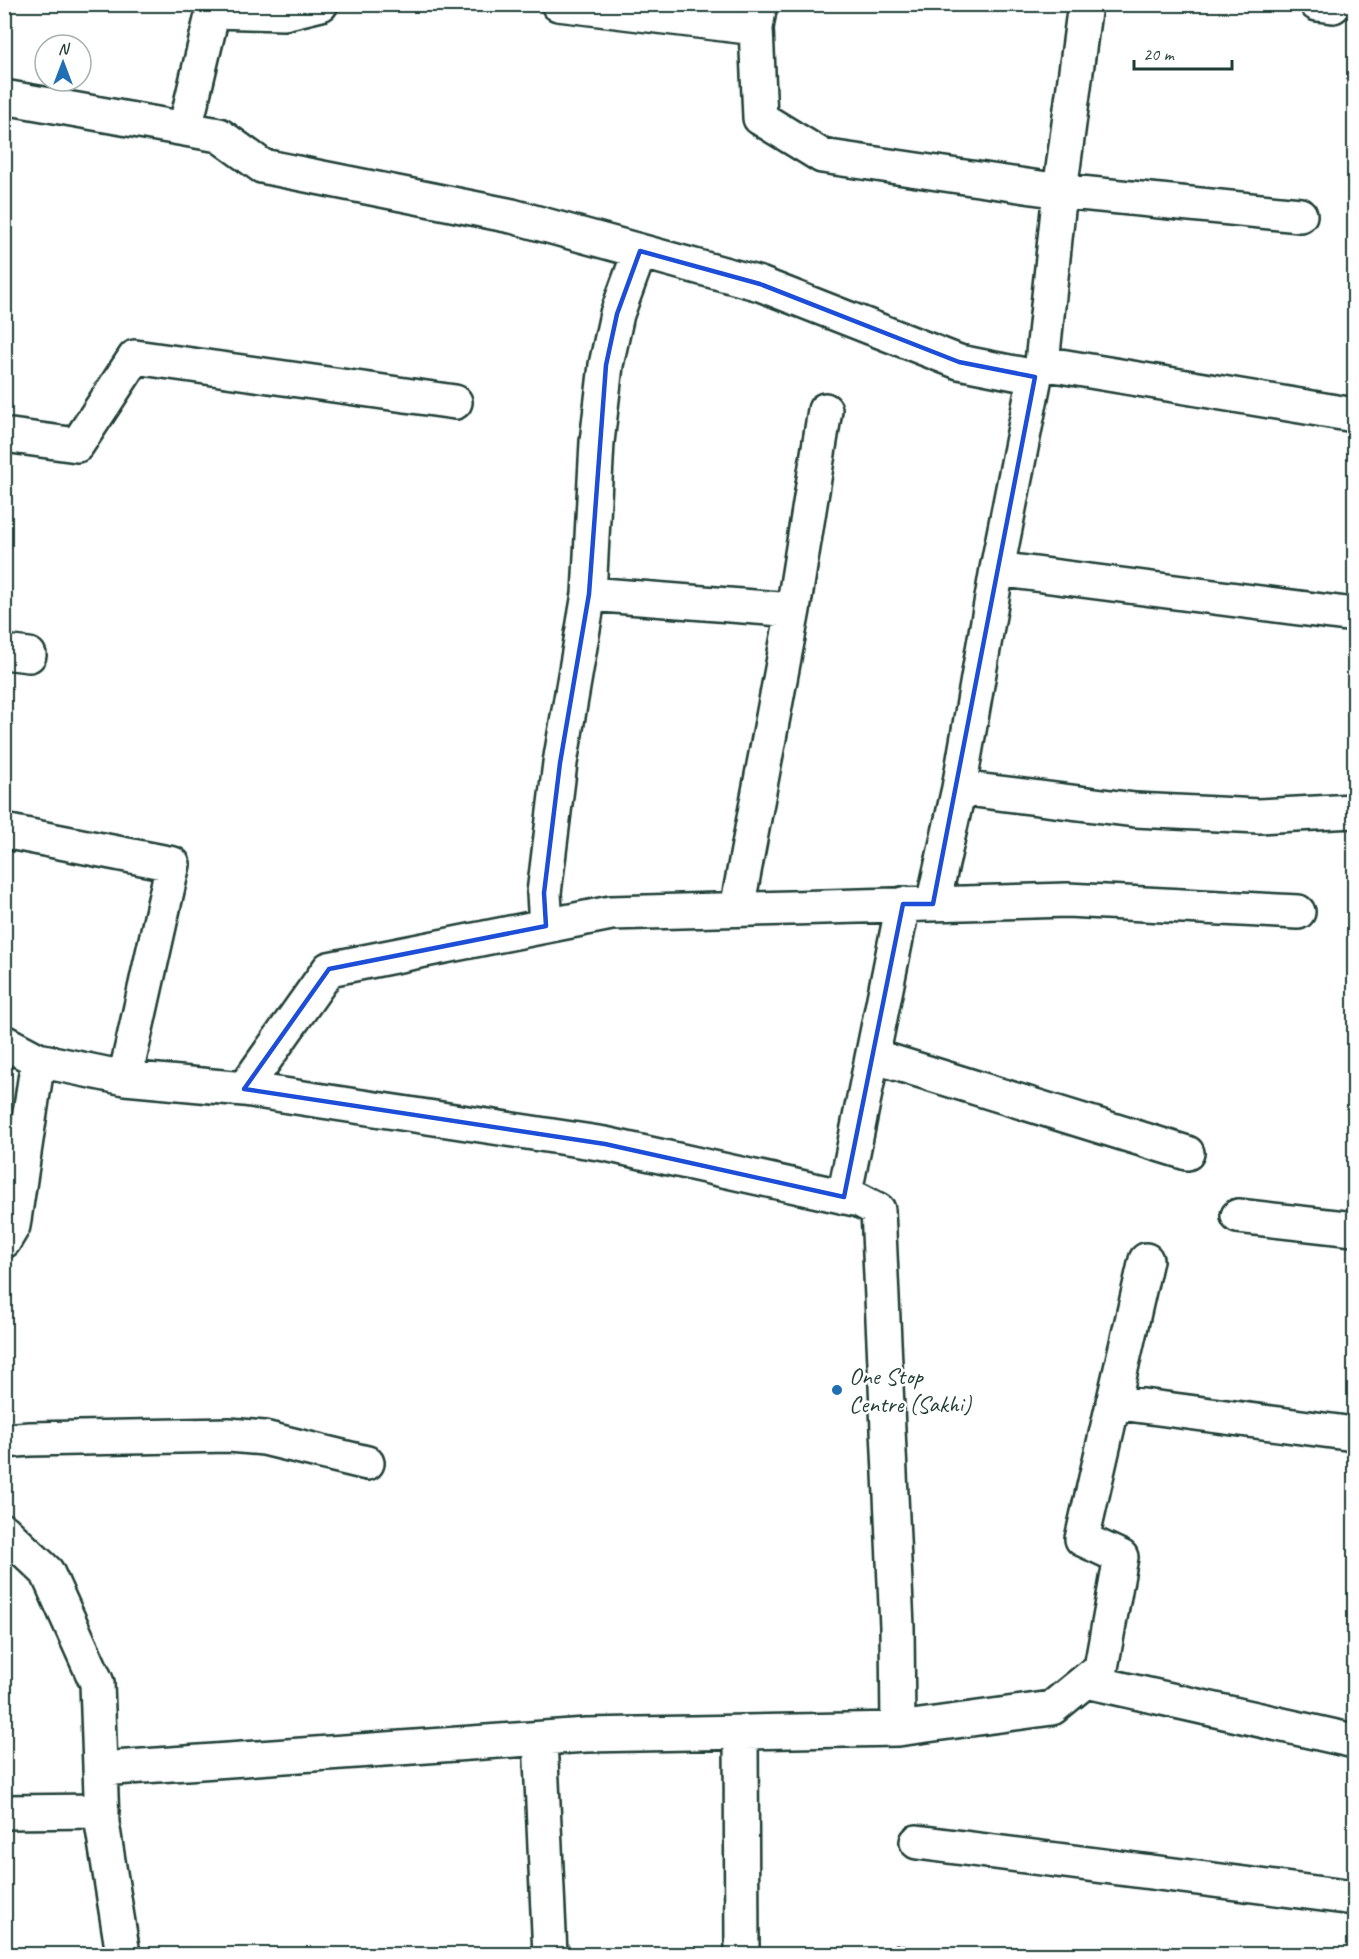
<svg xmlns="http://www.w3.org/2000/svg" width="1359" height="1959" font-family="Caveat,sans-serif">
	<rect width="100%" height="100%" fill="#fff"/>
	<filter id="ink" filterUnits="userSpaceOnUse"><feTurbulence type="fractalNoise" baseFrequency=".0167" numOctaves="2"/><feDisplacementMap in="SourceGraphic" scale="12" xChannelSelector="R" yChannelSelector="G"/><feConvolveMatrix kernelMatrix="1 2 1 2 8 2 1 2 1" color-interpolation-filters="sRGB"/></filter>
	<g filter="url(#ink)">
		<!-- building -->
		<path fill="#c7cfcc" stroke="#1f3d34" stroke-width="1.5" d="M896 1944 931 1953 930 1954H894Z"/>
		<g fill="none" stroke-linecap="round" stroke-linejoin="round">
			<defs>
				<path id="minor" d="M558 4 756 28
					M760 4 756 28 760 118 822 156 1060 191 1300 215
					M1317 4 1333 6
					M4 97 219 135 262 166 512 216 760 284 959 362 1035 377 1042 363 1354 415
					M185 129 213 11 284 13 321 4
					M1042 363 1060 191 1085 4
					M4 435 77 445 135 357 455 402
					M997 569 1354 615
					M589 594 793 610 737 909
					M793 610 825 410
					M4 652 29 655
					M959 788 1135 810 1259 816 1354 811
					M4 831 173 864 125 1078
					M933 904 959 788 997 569 1035 377
					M546 926 544 893 560 763 589 594 597 442 606 365 617 314 640 251
					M4 1042 38 1060 125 1078 244 1089 605 1144 859 1200 878 1210 897 1627 898 1729
					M873 1056 1187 1153
					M244 1089 329 969 611 913 1067 900 1298 912
					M844 1197 903 904
					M1238 1216 1354 1229
					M4 1241 13 1226 38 1060
					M1113 1402 1354 1434
					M4 1441 30 1439 229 1435 264 1438 367 1463
					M4 1531 47 1572 97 1683 102 1823 123 1954
					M1086 1681 1354 1741
					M741 1732 742 1954
					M540 1739 550 1954
					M100 1769 586 1735 898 1729 1052 1708 1101 1668 1121 1557 1082 1539 1146 1260
					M4 1812 102 1811
					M917 1842 1354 1898"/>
			</defs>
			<!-- minor casing -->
			<use href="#minor" stroke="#1f3d34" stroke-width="38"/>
			<!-- minor -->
			<use href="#minor" stroke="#fff" stroke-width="33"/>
		</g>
	</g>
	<!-- marked area -->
	<path fill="none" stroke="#1d4ed8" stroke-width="4.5" stroke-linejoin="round" d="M640 251 760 284 959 362 1035 377 933 904H903L844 1197 605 1144 244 1089 329 969 546 926 544 893 560 763 589 594 606 365 617 314Z"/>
	<!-- markers -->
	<circle fill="#1f6fb2" stroke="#fff" stroke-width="2" cx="837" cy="1390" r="6"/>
	<g text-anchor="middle" stroke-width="5" stroke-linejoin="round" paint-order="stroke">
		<!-- poi labels -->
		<g font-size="24" fill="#1f3d34" stroke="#fff" text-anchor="start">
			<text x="849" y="1384">One Stop<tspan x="849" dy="28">Centre (Sakhi)</tspan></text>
		</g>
	</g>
	<!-- margin -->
	<rect width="1359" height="1959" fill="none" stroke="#fff" stroke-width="24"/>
	<rect x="12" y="12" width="1335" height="1935" fill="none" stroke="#1f3d34" stroke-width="2" filter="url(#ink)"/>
	<!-- north arrow -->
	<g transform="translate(63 63)"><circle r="28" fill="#ffffff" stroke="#a5b1ae" stroke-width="1.5"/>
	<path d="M0-4.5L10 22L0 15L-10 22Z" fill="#1f6fb2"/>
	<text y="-9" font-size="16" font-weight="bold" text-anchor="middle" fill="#1f3d34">N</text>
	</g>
	<!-- scale -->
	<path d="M1134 60v9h98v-9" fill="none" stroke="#1f3d34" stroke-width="3"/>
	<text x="1143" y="60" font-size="18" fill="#1f3d34" stroke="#ffffff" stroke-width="4.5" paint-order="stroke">20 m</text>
</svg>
